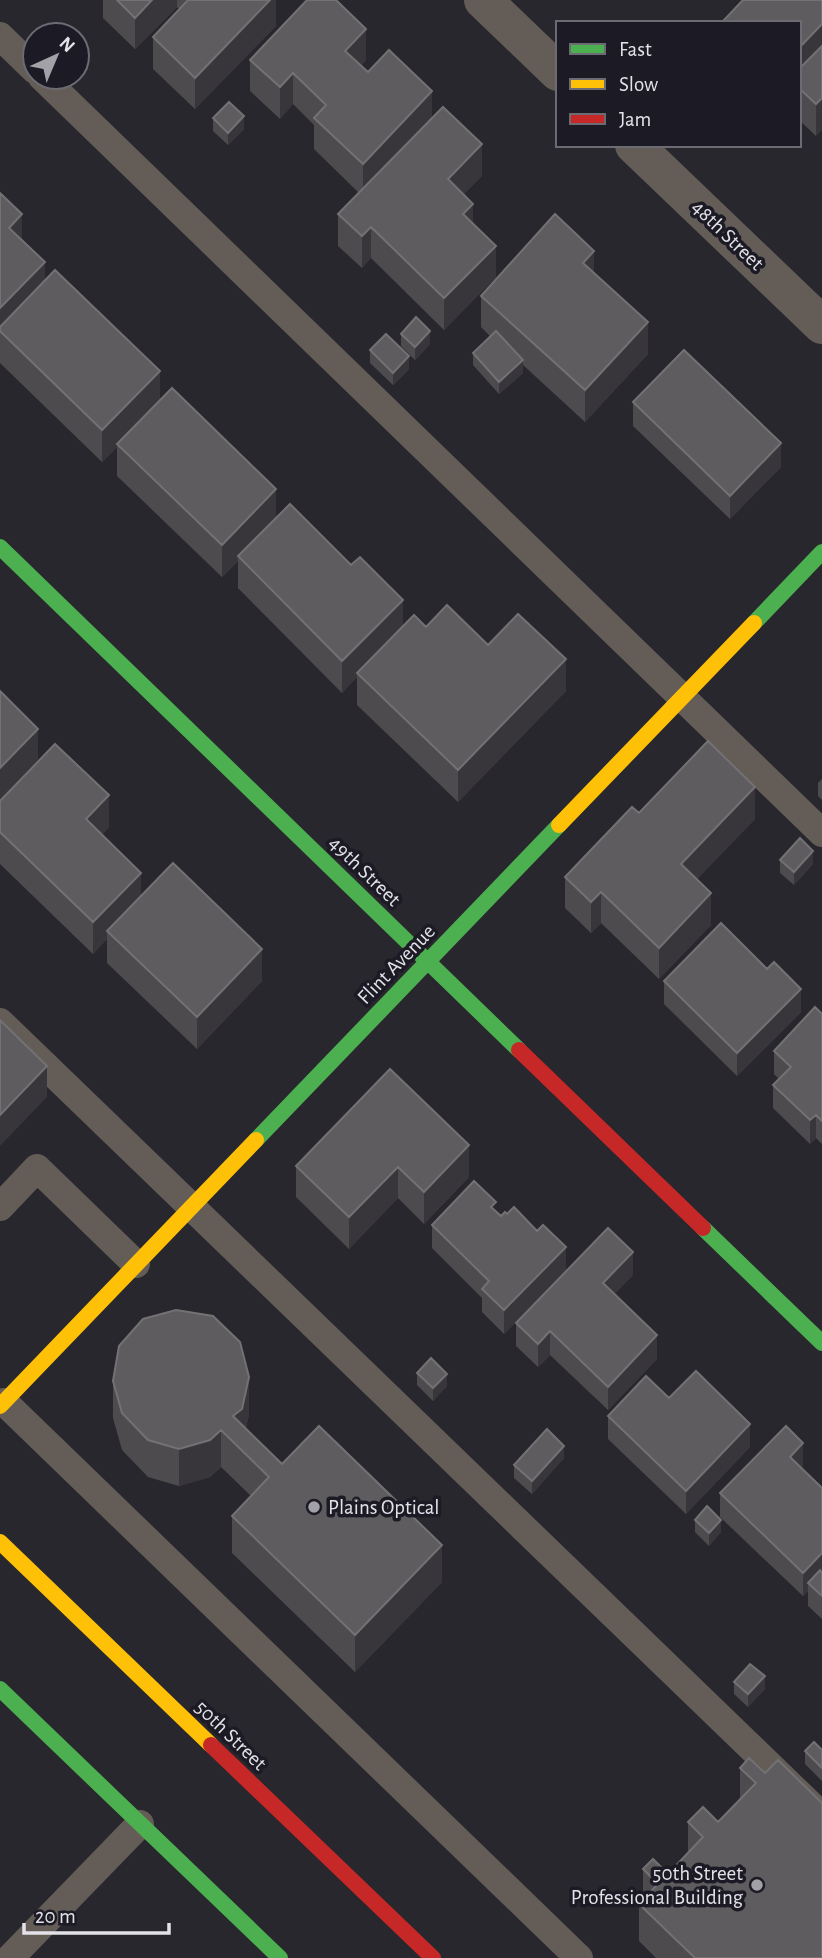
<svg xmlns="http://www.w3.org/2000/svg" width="822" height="1958" font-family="'Alegreya Sans',sans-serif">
	<rect width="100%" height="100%" fill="#28272d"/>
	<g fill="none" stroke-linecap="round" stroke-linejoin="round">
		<!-- lane -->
		<path stroke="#645d57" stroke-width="28" d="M0 36 35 70
			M42 77 822 833
			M0 1022 822 1816
			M0 1207 37 1168 136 1264
			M4 1402 579 1958
			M10 1958 140 1824"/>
		<!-- street -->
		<path stroke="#645d57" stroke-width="38" d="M483 0 558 72
			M634 145 822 325"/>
		<!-- fast -->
		<path stroke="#4caf50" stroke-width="16" d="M0 547 519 1050
			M754 623 822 552
			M256 1140 559 825
			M703 1228 822 1343
			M0 1689 280 1958"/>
		<!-- slow -->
		<path stroke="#ffc107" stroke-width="16" d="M559 825 754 623
			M0 1406 256 1140
			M0 1542 211 1745"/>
		<!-- jam -->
		<path stroke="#c62828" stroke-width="16" d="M519 1050 703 1228
			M211 1745 433 1958"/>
	</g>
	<!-- wall -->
	<path fill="#4e4b4e" d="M103 0H276V26L195 109 153 69V37L179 9 177 7 135 49 103 18Z
		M822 0 816 136 799 120V23H724V20Z
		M250 60H366L361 66 368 72 432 119 482 176 463 194 473 224 496 277 444 330 371 258 362 268 338 246V214L359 193 314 149V125L293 104 280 119 250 91Z
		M213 118 244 129 228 145 213 131Z
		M0 193 22 240 45 280 160 400 276 517 403 626 426 627 488 645 566 691 458 802 357 705V677L342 693 238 588V561L222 577 117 476V447L102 462 0 363Z
		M594 273 648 354 585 422 523 365V373L499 394 473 365V353L490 336 481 327V296Z
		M401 334 430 344 415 360 401 346Z
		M370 350 409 369 393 385 370 363Z
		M633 402 781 467 730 519 633 426Z
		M822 779V800L818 796V783Z
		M0 801 109 827 102 834 141 896 262 981 197 1049 107 963V939L93 954 0 864Z
		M639 813 755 819 697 879 711 925 659 979 601 923 591 933 565 908V877Z
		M780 860 813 864 794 885 780 873Z
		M664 981 801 1012 737 1076 664 1004Z
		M822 1014V1144L816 1138 810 1144 773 1108V1085L779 1079 774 1074V1051Z
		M469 1145V1177L424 1224 398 1198 349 1249 296 1197V1166Z
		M496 1211 566 1271 504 1334 482 1312V1298L432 1248V1225Z
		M633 1275 614 1294 657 1359 608 1410 550 1355 538 1367 516 1346V1323Z
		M417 1373 447 1386 433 1401 417 1385Z
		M113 1381 249 1414 246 1428 282 1464 442 1582 355 1672 232 1553V1516L251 1496 221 1467 210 1477 179 1486 148 1477 122 1450 113 1418Z
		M669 1398 750 1447 686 1514 608 1439V1416Z
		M564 1458 532 1494 514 1478V1465Z
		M803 1466 801 1468 822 1488V1619L808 1606V1591L803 1596 720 1517V1493Z
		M695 1520 721 1532 709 1546 695 1532Z
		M734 1682 765 1689 748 1707 734 1694Z
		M822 1750V1781L805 1764V1751Z
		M749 1758 822 1958H656L639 1941V1904L643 1899V1869L668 1874 688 1852V1822H718L740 1799V1768Z"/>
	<!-- shaded-wall -->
	<path fill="#38363a" d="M152 0H177V7L135 49V18Z
		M270 0H276V26L195 109V78Z
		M822 24V55L799 80V48Z
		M366 29V60L345 82V51Z
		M293 73V104L280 119V87Z
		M432 91V122L363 195V164Z
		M822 98V130L816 136V104Z
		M244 116V129L228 145V133Z
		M482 144V176L448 211V179Z
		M473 204V235L463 214Z
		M22 214V246L9 228Z
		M371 227V258L362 268V236Z
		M496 246V277L444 330V298Z
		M594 251V282L583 263Z
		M45 262V293L0 331V308Z
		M648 322V354L585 422V390Z
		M430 331V344L415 360V347Z
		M409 356V369L393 385V373Z
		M523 360V373L499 394V382Z
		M160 371V402L117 444V447L102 462V430Z
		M781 443V467L730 519V496Z
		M276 489V520L238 556V561L222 577V545Z
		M403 600V631L357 673V677L342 693V661Z
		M566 659V691L458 802V770Z
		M38 729V760L0 800V768Z
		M755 787V819L681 895V864Z
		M109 795V827L86 850V819Z
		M813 851V864L794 885V872Z
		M141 873V904L107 931V939L93 954V922Z
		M601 892V923L591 933V902Z
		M711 893V925L659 979V948Z
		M262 949V981L197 1049V1017Z
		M801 989V1012L737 1076V1053Z
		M47 1066V1097L0 1146V1115Z
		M816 1115V1138L810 1144V1120Z
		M469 1145V1177L424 1224V1192Z
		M398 1167V1198L349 1249V1217Z
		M566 1247V1271L504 1334V1310Z
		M633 1252V1275L603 1306V1283Z
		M550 1331V1355L538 1367V1344Z
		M657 1335V1359L608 1410V1387Z
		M447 1374V1386L433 1401V1388Z
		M249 1377V1414L242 1446 233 1416Z
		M750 1424V1447L686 1514V1491Z
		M221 1430V1467L210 1477 179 1486V1449Z
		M803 1443V1466L790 1480V1457Z
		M564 1446V1458L532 1494V1481Z
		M721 1520V1532L709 1546V1533Z
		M442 1545V1582L355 1672V1635Z
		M822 1553V1576L808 1583V1591L803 1596V1573Z
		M765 1676V1689L748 1707V1694Z"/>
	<!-- building -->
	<path fill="#5e5c5e" stroke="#737174" stroke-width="2" d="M117 0H152L135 18Z
		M188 0H270L195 78 153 37Z
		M307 0H336L366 29 345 51 368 72 389 50 432 91 363 164 314 118 326 105 293 73 280 87 250 60Z
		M743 0H822V24L799 48V23H727L724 20Z
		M822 46V98L816 104 799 88V69Z
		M229 102 244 116 228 133 213 118Z
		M443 107 482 144 448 179 473 204 463 214 496 246 444 298 371 227 362 236 338 214Z
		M0 193 22 214 9 228 45 262 0 308Z
		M555 214 594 251 583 263 648 322 585 390 481 296Z
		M55 270 160 371 102 430 0 331V327Z
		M416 317 430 331 415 347 401 334Z
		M496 331 523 360 499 382 473 353Z
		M386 334 409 356 393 373 370 350Z
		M684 350 781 443 730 496 633 402Z
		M172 388 276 489 222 545 117 444Z
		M290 504 351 565 360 557 403 600 342 661 238 556Z
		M447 605 488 645 518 614 566 659 458 770 357 673 414 615 426 627Z
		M0 691 38 729 0 768Z
		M708 741 755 787 681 864 711 893 659 948 601 892 591 902 565 877 632 807 639 813Z
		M55 744 109 795 86 819 141 873 93 922 0 832V801Z
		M800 838 813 851 794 872 780 860Z
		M173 863 262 949 197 1017 107 931Z
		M721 923 767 969 774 962 801 989 737 1053 664 981Z
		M815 1007 822 1014V1121L816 1115 810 1120 773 1085 791 1067 774 1051Z
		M0 1020 47 1066 0 1115Z
		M390 1069 469 1145 424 1192 398 1167 349 1217 296 1166Z
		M474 1181 496 1202 491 1207 501 1216 505 1212 507 1214 514 1207 537 1231 543 1225 566 1247 504 1310 482 1289 489 1281 432 1225Z
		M608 1228 633 1252 603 1283 657 1335 608 1387 550 1331 538 1344 516 1323Z
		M176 1310 213 1316 240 1342 249 1377 242 1409 233 1416 282 1464 319 1426 442 1545 355 1635 232 1516 269 1477 221 1430 210 1440 179 1449 148 1440 122 1413 113 1381 119 1346 143 1319Z
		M431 1358 447 1374 433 1388 417 1373Z
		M696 1371 750 1424 686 1491 608 1416 646 1376 669 1398Z
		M786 1426 803 1443 790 1457 822 1488V1553L803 1573 720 1493Z
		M547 1429 564 1446 532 1481 514 1465Z
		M707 1506 721 1520 709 1533 695 1520Z
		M820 1570 822 1573V1596L808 1583Z
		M750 1664 765 1676 748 1694 734 1682Z
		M814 1742 822 1750V1768L805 1751Z
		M749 1758 765 1773 778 1760 822 1803V1958H695L639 1904 658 1884 643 1869 653 1859 668 1874 703 1837 688 1822 703 1807 718 1822 756 1783 740 1768Z"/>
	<!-- markers -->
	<g fill="#a2a1a7" stroke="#1c1b25" stroke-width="2.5">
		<circle cx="314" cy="1507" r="7"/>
		<circle cx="757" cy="1885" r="7"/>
	</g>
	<g text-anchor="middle" stroke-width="7" stroke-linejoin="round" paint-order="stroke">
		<!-- street labels -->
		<g font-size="21" fill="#e3e2e9" stroke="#1c1b25">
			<text transform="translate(728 235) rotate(44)" y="7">48th Street</text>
			<text transform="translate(365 871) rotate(44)" y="7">49th Street</text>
			<text transform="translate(396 964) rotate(-46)" y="7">Flint Avenue</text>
			<text transform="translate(231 1735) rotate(44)" y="7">50th Street</text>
		</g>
		<!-- poi labels -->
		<g font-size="21" fill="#e3e2e9" stroke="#1c1b25" text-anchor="start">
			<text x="328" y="1514">Plains Optical</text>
			<text x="743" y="1880" text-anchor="end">50th Street<tspan x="743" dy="24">Professional Building</tspan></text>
		</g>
	</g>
	<!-- legend -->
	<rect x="556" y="21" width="245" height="126" fill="#1c1b25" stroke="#6c6b73" stroke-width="2"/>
	<rect x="570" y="44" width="35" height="10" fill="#4caf50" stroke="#6c6b73" stroke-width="2"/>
	<text x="619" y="56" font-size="21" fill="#e3e2e9">Fast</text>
	<rect x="570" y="79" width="35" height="10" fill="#ffc107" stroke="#6c6b73" stroke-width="2"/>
	<text x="619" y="91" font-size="21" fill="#e3e2e9">Slow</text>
	<rect x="570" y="114" width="35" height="10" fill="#c62828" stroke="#6c6b73" stroke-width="2"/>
	<text x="619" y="126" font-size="21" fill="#e3e2e9">Jam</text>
	<!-- north arrow -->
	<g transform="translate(56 56) rotate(44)"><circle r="33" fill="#1c1b25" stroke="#6c6b73" stroke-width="2"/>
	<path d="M0-5L12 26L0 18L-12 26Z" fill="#a2a1a7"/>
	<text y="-10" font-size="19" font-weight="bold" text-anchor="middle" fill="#e3e2e9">N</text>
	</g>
	<!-- scale -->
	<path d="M24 1923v10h145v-10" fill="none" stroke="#e3e2e9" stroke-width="3.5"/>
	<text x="35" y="1923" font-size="21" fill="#e3e2e9" stroke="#1c1b25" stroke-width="5" paint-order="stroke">20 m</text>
</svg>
